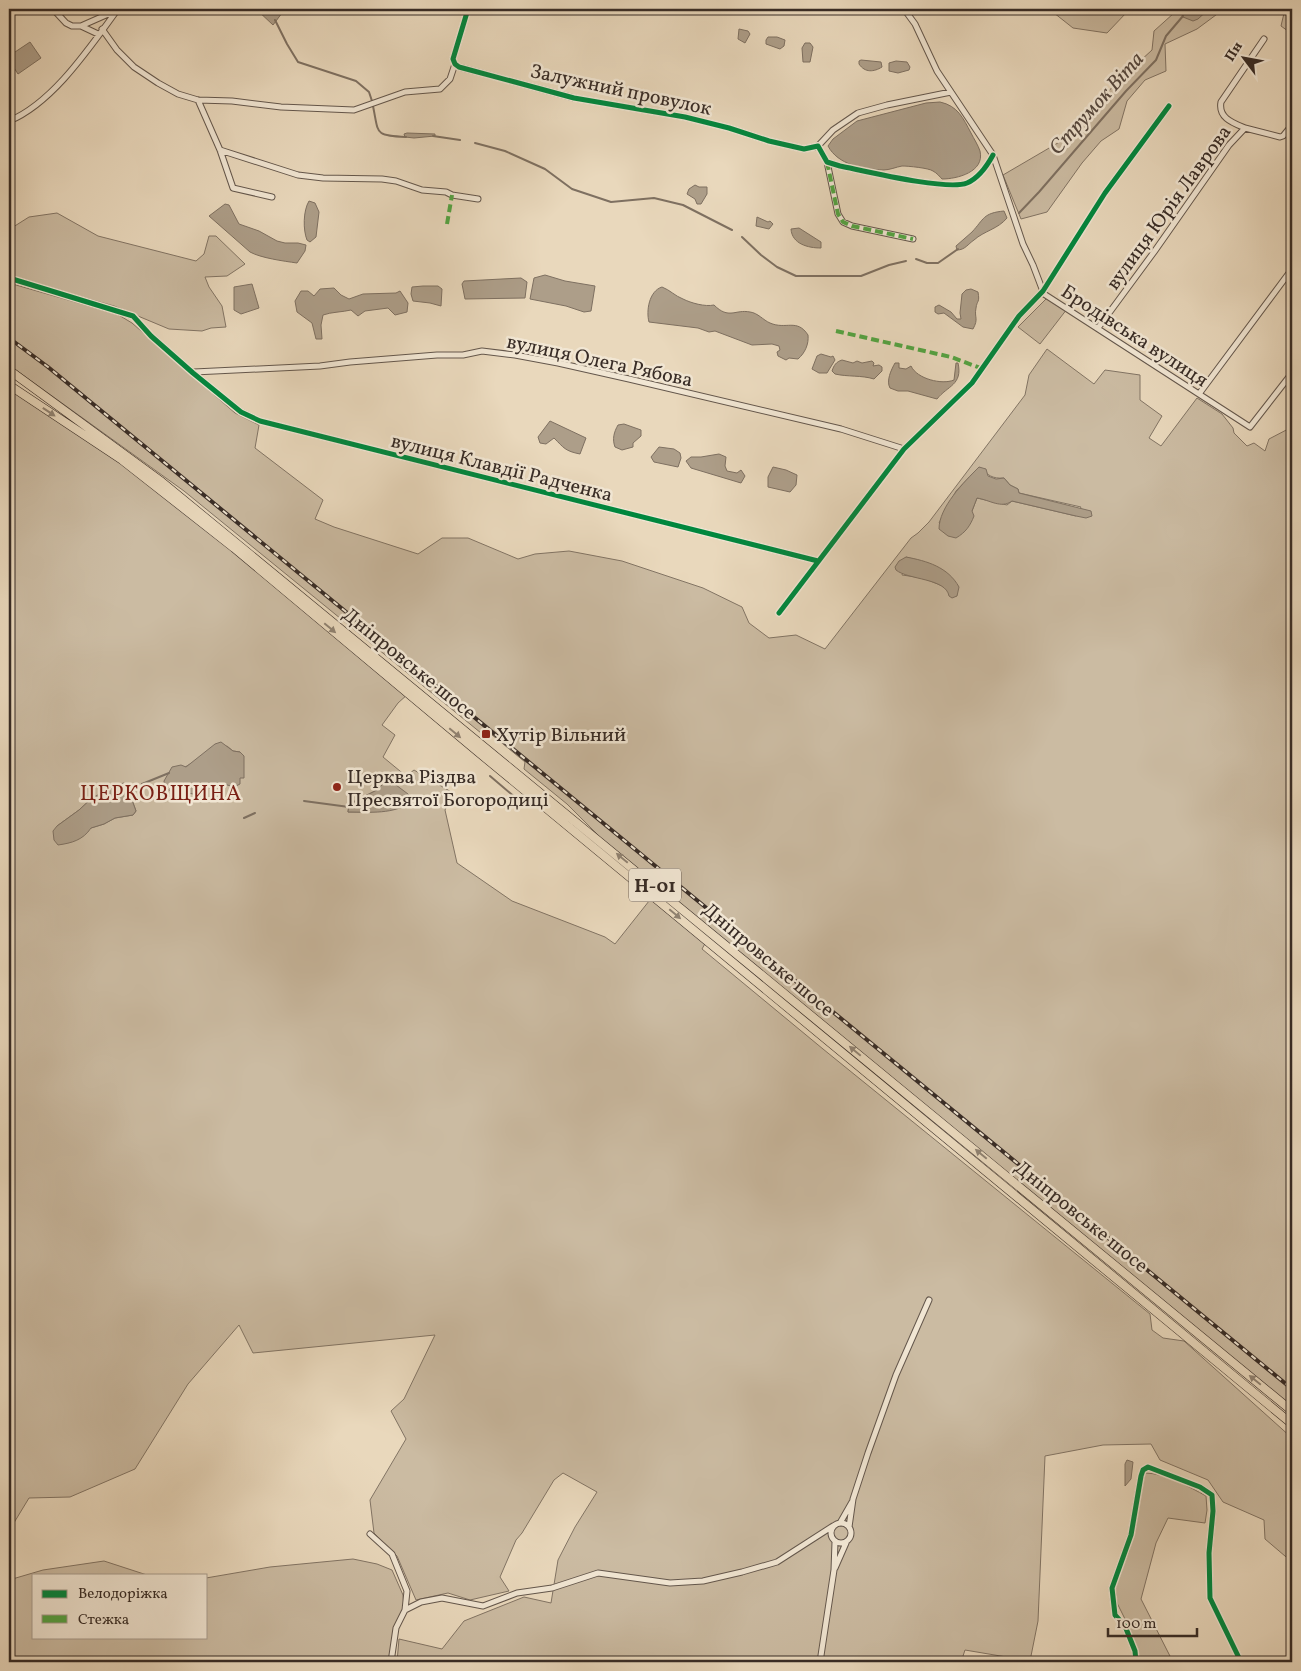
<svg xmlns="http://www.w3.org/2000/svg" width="1301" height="1671" font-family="Vollkorn,serif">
	<rect width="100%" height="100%" fill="#e9d8bc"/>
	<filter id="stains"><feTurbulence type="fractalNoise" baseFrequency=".004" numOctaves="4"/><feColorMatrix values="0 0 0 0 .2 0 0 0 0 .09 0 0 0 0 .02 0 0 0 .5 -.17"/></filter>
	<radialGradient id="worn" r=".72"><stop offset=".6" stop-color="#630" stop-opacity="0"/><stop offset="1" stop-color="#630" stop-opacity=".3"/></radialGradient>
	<!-- green -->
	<path fill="#cbbba2" stroke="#827464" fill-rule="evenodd" d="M1049 9H1224L1197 29 1165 44 1166 71 1145 80 1127 101 1119 129 1101 141 1082 163 1047 212 1021 219 1003 175 1068 137 1115 84 1152 50 1154 31 1174 13 1127 12 1107 33 1073 28Z
		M1285 9H1292V34L1281 26Z
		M57 213 98 236 196 261 204 254 209 236H216L245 264 227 276 205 277 209 287 222 306 226 327 211 328 202 331 169 329 114 306 9 277V228L10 229 29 217Z
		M9 283 117 314 132 323 235 413 259 425 255 448 323 500 315 519 334 527 418 554 442 538H468L518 559 535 554 569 551 622 561 703 588 742 607 749 623 769 638 796 635 825 649 911 538 918 533 929 522 1025 395 1029 375 1047 349 1094 384 1105 370 1140 375V400L1162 416 1149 438 1161 446 1197 398 1222 414 1233 428 1234 433 1247 446 1254 443 1265 451 1269 439 1292 427V1411L618 855 567 804 524 769 525 762 486 730 481 733 184 491 9 365ZM979 467C988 475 992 479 1004 478L1010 485 1018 489 1019 493 1081 507 1076 516 1012 501 1007 505 977 498 972 511 939 523 956 491ZM906 557 919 561 957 596 948 591 945 587 923 578 902 575Z
		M1048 297 1067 309 1040 344 1018 327Z
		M9 386 122 460 408 694 398 703 382 725 395 735 383 757 406 776 414 770 453 793 445 810 457 863 512 901 605 937 615 944 653 896 707 940 702 949 823 1049 1150 1314 1152 1330 1163 1338 1184 1341 1292 1438V1562L1265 1539 1264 1520 1223 1502 1208 1480 1160 1460 1151 1444 1103 1445 1045 1456 1038 1621 1030 1661 965 1650 961 1662H397L399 1639 442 1649 464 1621 524 1597 551 1603 558 1560 575 1527 597 1492 563 1473 554 1480 522 1533 516 1540 500 1577 509 1591 470 1600 448 1593 416 1600 397 1556 374 1533 370 1500 406 1439 391 1411 404 1399 435 1335 253 1353 239 1325 188 1384 135 1469 70 1497 29 1498 9 1531ZM227 746 233 751 240 752 224 784 218 787 204 785 194 794 184 792 175 794 164 781 168 777 197 760ZM388 779 394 809 368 812H348L349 804 377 790ZM130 787 128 789 136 811 133 815 115 818 104 824 91 828 57 826 79 810 92 798 106 791Z
		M1145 1473C1164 1473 1190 1487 1206 1496L1207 1510 1205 1523 1168 1518 1156 1543 1141 1599 1173 1662H1139L1138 1651 1129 1627 1117 1603 1115 1585 1129 1551 1137 1513 1141 1481Z
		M353 1559 377 1564 392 1570 403 1595 404 1608 393 1633 389 1662H9V1580L43 1570 104 1561 147 1575H34V1637H206V1578L270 1567Z"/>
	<!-- water -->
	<path fill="#ad9e89" stroke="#7e7061" d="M256 9H277L282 13 273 25Z
		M1179 9H1209L1198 19 1193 21 1183 17Z
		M739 29 748 31 750 34 745 43 738 39Z
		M768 37H777L785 40 784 46 780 49 766 44V40Z
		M30 42 41 58 18 74 9 60V56Z
		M805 43H810L813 47 810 62H803L802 48Z
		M861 60 881 62 882 67C874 72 865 73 859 64V61Z
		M896 61 907 62 910 67 909 70 898 73 889 71V63Z
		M940 102C958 106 963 118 971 133 974 139 978 145 980 151 985 172 957 179 942 179 940 177 937 173 933 171 929 168 908 166 902 166 896 167 890 170 883 170 863 169 838 165 828 146L833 139 857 121 926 103Z
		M407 133 435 134V136L414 138 405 137 404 134Z
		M695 185 699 187H707V194L701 204H697L695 199 687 194 689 189Z
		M309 201 315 203 319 212 316 237 310 242 307 240C303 230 303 211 309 201Z
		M225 204 229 205 239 224 259 231 277 241 285 243H298L306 245 305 251 297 263C283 261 261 258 250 252L209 216Z
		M1004 211 1007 218C998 229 984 231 974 240 968 244 965 250 957 250L956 246C961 241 967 237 972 232 984 219 983 213 1004 211Z
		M757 217 768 222 770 221 773 224 769 229 756 226Z
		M799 228 821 242V248C808 248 792 244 791 229Z
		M545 275 565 281 595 286 591 311 584 312 566 306 530 299 534 278Z
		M521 278 527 282 525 298 465 299 462 284 464 281Z
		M252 284 259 308 241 314 234 310V287Z
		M423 286H438L442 289 441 306 430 303 413 301 411 294 412 287Z
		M662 287C670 290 675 296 683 299 691 303 705 307 714 305 729 320 735 309 750 312 758 313 763 320 770 323 786 330 797 318 808 335 809 344 805 353 798 359L789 358 786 360 778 356 777 352 780 350 779 346 772 344 752 345 715 331 709 332 698 328 649 322C646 311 649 291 662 287Z
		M334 288 341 295 349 299 363 294 396 293 400 291 408 303 407 312 395 315 388 308 365 311 358 316 351 310C343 312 331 312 323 315L321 325 322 339H316L312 323 297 312 295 301 301 291H308L314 296 320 289Z
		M971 289 978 292C980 303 977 300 976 308 974 318 979 318 973 329L963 327 944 313 938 314 935 312V307L939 305 951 312 957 319H961L960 313 962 294 966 290Z
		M821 354 831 357 833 356 835 360 827 373H819L812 369 817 356Z
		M842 360 853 363 857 361 862 363 872 361 874 363 873 366 879 365 882 367V371L874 379C861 375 848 377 835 374L832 371C834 365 836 362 842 360Z
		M895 363H899V368L906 369 911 366C917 379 942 385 954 380L956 363H958C963 385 947 386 937 399L908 391H898L890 388C886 381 891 370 895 363Z
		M550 421 586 438 580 454C565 451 564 448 554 438L546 444 540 443 538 437Z
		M624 424 641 430V436L633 443V447L622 450 615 447C612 439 614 432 618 425Z
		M659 447 674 449 680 453 681 458 678 467 654 462 651 457Z
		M719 454 726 457 725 466 727 471 737 473 741 470 745 476 741 483 691 468 686 461 691 457H701Z
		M773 467 786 470 797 475 796 485 790 492 768 487V477Z
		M979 467 986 469 988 476 996 479 1004 478 1010 485 1018 489 1019 493 1091 511 1092 516 1086 518 1076 516 1012 501C1001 509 990 500 977 498L972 511 974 516C970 526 966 532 956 538L948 536 939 529C939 507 964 482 979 467Z
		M906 557C927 561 948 567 959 587L957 596 952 598 949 596C946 578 908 580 896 570L895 567 899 561Z
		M221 742 233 751 240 752 244 756V778H240V784L234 787 224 784 212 789 204 785 194 794C181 792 177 795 165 788L164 781 172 767 181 765 186 767 215 744Z
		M388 779 408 794 412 801C395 815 369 812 348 812L349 804 377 790Z
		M124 783 130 787 128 789 136 811 133 815 115 818 104 824 91 828C83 840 72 843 58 845L54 840 53 831 57 826 79 810 92 798 106 791 108 787Z
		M1127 1460 1133 1462 1131 1479 1125 1486V1464Z"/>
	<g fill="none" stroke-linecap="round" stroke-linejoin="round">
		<!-- stream -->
		<path stroke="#7e7061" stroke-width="2" d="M275 20 287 44 298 62 356 81 369 92 372 101
			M373 106C379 135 374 135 406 137
			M433 136 460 140
			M475 143 505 151 545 169 572 189 611 202 654 198 683 205 732 230
			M1019 213 1039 192 1126 91 1156 60 1166 36 1183 16
			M742 237 761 255 777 267 796 276H861L889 265 906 261
			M916 259 927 263H938L958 249
			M490 776 523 804
			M142 784 169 773
			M304 801 349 807
			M244 818 255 813"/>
		<defs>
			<path id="street" d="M53 9 66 23 72 26H81L98 34
				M468 9 453 59 455 64 459 67 574 98 685 117 729 128 769 141 804 149 818 146 827 162 840 166C865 171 947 191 967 183 979 178 987 166 993 155
				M904 9 915 24 937 71 993 155 1023 244 1033 265 1044 294 1250 427 1292 373
				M81 26 115 11
				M102 29 117 50 134 67 158 83 178 94 198 100 232 101 281 107 354 110 405 92 440 89 450 79 455 64
				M198 100 220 150 233 188 272 197
				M9 121C53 103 90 47 118 9
				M1245 128C1233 123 1218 118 1221 102L1264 39
				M818 146 833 130 858 113 887 105 951 92
				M220 150 298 175 323 178 382 179 396 181 422 190 446 192 452 195 478 199
				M827 162 838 214 843 222 852 226 913 239
				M9 278 133 316 151 336 193 373 241 412 260 421 818 561
				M1098 328 1154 252 1229 145 1245 128 1280 137 1283 136 1292 125
				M194 372 320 366 350 362 437 355H463L482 351 515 355 558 363 629 379 841 429 904 449
				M1199 394 1292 269
				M779 613 904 449 972 383 1019 316 1043 291 1105 193 1169 106
				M831 1533a10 10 0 1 1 20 0a10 10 0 1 1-20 0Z
				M840 1523 852 1502
				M849 1527 853 1499 868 1453 896 1375 929 1300
				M370 1534 392 1554 407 1591 405 1610 396 1628 391 1662
				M835 1568 846 1543
				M405 1610 421 1602 442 1598 483 1606 517 1593 552 1588 598 1573 670 1583 703 1581 742 1572 777 1562 833 1526
				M820 1662 834 1570 835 1542
				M1136 1662 1135 1651 1125 1626 1115 1615 1112 1588 1131 1535 1141 1476 1143 1470 1148 1467 1200 1487 1212 1495 1213 1511 1209 1553 1210 1598 1241 1662"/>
			<path id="primary" d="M9 370 162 482 1292 1411
				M9 385 122 460 234 548 478 752 1292 1424"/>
		</defs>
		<!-- street casing -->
		<use href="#street" stroke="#64574c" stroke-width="7"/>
		<!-- primary casing -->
		<use href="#primary" stroke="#382c26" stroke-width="9"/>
		<!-- street -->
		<use href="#street" stroke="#f1e6d3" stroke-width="5"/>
		<!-- primary -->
		<use href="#primary" stroke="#e9d8bc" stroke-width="8"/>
		<defs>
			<path id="rail" d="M9 338 48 367 1292 1389"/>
		</defs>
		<!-- rail casing -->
		<use href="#rail" stroke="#382c26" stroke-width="4"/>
		<!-- rail -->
		<use href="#rail" stroke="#f1e6d3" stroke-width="2" stroke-dasharray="5.5" stroke-linecap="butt"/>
		<!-- quiet -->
		<path stroke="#53a442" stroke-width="4" stroke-dasharray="8 4" stroke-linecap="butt" d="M827 162 838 214 843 222 852 226 913 239
			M447 224 452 195
			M836 331 951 357 983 369"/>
		<defs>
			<path id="cycleway" d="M468 9 453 59 455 64 459 67 574 98 685 117 729 128 769 141 804 149 818 146 827 162 840 166C865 171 947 191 967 183 979 178 987 166 993 155
				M9 278 133 316 151 336 193 373 241 412 260 421 818 561
				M779 613 904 449 972 383 1019 316 1043 291 1105 193 1169 106
				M1136 1662 1135 1651 1125 1626 1115 1615 1112 1588 1131 1535 1141 1476 1143 1470 1148 1467 1200 1487 1212 1495 1213 1511 1209 1553 1210 1598 1241 1662"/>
		</defs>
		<!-- cycleway casing -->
		<use href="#cycleway" stroke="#f1e6d3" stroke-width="8"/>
		<!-- cycleway -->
		<use href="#cycleway" stroke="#00873e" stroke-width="5"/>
	</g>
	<!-- one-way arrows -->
	<defs><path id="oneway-solid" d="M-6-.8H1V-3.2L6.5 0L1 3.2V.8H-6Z" transform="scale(1.25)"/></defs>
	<g fill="#908271">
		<use href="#oneway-solid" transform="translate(49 412) rotate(34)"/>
		<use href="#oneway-solid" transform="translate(330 628) rotate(40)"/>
		<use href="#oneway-solid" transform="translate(455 733) rotate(40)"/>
		<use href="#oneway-solid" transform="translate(622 858) rotate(-140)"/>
		<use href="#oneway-solid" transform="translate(675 914) rotate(40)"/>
		<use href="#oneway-solid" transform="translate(855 1051) rotate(-140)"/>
		<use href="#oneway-solid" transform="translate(981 1154) rotate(-140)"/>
		<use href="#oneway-solid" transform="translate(1255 1380) rotate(-141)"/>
	</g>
	<!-- markers -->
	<g fill="#8f2418" stroke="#f1e6d3" stroke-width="2">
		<rect x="481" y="729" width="10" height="10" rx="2.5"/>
		<circle cx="337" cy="787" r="5"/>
	</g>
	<g text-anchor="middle" stroke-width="5" stroke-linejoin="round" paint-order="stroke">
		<!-- shield labels -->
		<rect fill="#f1e6d3" stroke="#70645a" stroke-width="1" x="629" y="868.5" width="52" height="33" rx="4"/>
		<g font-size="19" font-weight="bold" fill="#382c26">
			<text x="655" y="892">Н-01</text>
		</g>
		<!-- street labels -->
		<g font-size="20" fill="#382c26" stroke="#f1e6d3">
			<text transform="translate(621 89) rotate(12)" y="7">Залужний провулок</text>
			<text transform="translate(1168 207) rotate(-54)" y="7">вулиця Юрія Лаврова</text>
			<text transform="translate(1135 335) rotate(33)" y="7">Бродівська вулиця</text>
			<text transform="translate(600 360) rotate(12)" y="7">вулиця Олега Рябова</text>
			<text transform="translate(502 467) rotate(14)" y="7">вулиця Клавдії Радченка</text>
			<text transform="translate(410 663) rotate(39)" y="7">Дніпровське шосе</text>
			<text transform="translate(769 959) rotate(40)" y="7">Дніпровське шосе</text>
			<text transform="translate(1082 1216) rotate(39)" y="7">Дніпровське шосе</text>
		</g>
		<!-- poi labels -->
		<g font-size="20" fill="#382c26" stroke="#f1e6d3" text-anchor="start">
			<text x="496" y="741">Хутір Вільний</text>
			<text x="347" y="783">Церква Різдва<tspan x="347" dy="23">Пресвятої Богородиці</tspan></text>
		</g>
		<!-- water labels -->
		<g font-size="21" font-style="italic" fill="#55483f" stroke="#f1e6d3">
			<text transform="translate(1096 103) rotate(-48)" y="7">Струмок Віта</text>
		</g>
		<!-- neighbourhood labels -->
		<g font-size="21" letter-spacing="1" fill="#7a1f14" stroke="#f1e6d3">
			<text x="161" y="800">ЦЕРКОВЩИНА</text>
		</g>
	</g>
	<!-- margin -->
	<rect width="1301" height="1671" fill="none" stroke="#e9d8bc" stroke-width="30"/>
	<rect x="10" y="10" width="1281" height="1651" fill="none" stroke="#382c26" stroke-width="2.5"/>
	<rect x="15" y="15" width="1271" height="1641" fill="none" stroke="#382c26"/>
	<!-- legend -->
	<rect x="32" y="1574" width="175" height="65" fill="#f1e6d3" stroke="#a79c8e"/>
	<rect x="42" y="1590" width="25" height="8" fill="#00873e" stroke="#a79c8e"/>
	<text x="78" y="1598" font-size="15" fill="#382c26">Велодоріжка</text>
	<rect x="42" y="1615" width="25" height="8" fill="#53a442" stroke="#a79c8e"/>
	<text x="78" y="1624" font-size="15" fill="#382c26">Стежка</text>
	<!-- north arrow -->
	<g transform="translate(1244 58) rotate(302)" stroke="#f1e6d3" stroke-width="4" paint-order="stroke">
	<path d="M0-4L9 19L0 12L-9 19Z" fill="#382c26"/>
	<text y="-8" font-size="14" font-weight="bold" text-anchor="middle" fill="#382c26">Пн</text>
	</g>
	<!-- scale -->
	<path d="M1108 1628v8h89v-8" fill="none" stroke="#382c26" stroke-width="2.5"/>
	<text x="1116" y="1628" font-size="15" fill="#382c26" stroke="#f1e6d3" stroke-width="4" paint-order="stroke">100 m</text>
	<rect width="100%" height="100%" filter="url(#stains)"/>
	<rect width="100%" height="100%" fill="url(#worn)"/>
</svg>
